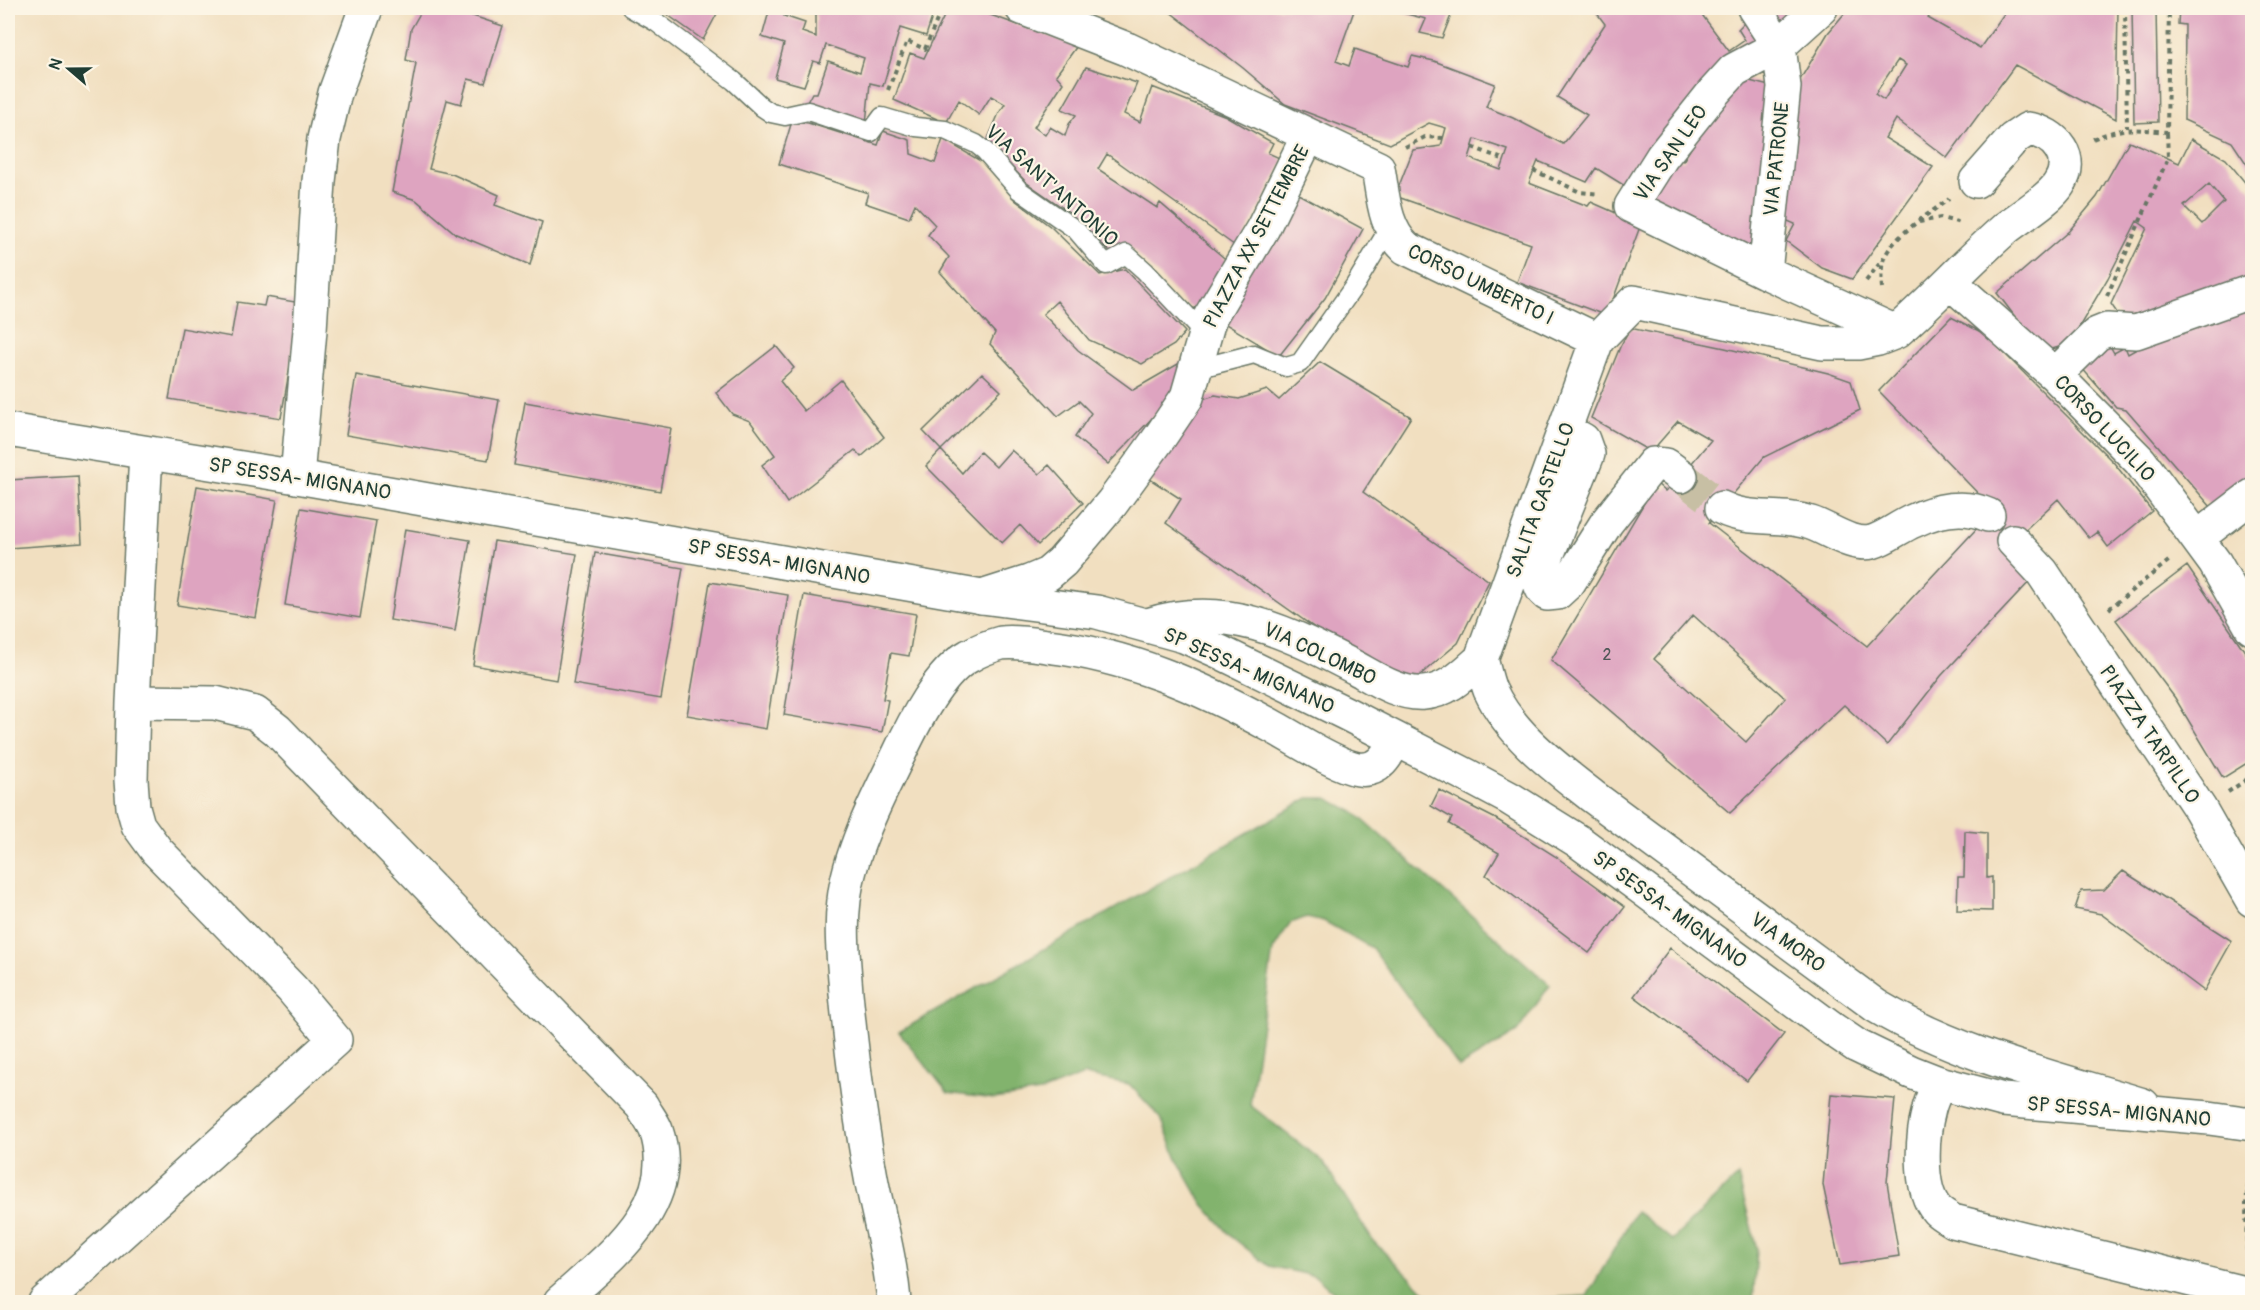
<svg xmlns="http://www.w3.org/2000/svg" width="2260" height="1310" font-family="Pangolin,sans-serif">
	<rect width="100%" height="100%" fill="#fcf5e5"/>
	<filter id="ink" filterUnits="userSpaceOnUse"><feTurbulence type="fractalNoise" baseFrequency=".0167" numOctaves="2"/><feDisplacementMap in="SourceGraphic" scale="12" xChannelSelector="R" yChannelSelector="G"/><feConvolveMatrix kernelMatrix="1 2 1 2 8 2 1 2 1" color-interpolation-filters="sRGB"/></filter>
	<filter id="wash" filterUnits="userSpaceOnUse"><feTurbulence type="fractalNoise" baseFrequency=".008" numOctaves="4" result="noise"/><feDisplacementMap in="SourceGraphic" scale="24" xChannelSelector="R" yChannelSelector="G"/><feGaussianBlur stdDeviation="1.35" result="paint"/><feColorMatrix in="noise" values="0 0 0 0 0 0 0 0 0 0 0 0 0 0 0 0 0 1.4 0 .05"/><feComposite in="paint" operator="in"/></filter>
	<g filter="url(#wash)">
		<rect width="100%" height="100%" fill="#f1dfc0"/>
		<!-- forest -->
		<path fill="#82b36d" stroke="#507850" stroke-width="1.5" d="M1308 798H1327L1354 812 1550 985 1517 1032 1459 1067 1372 948 1324 921 1307 917 1290 923 1273 950 1250 1105 1323 1162 1373 1241 1435 1302H1344L1315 1276 1269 1266 1232 1237 1202 1203 1178 1161 1161 1118 1129 1084 1084 1075 1040 1092 994 1099 948 1093 899 1032Z
			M1738 1176 1757 1249 1753 1302H1481L1587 1296 1636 1211 1672 1240Z"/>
		<g id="blocks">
			<!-- building -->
			<path fill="#dea4c0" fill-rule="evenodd" d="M423 8H449L503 26 485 83 468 79 461 104 447 100 429 169 452 174 499 195 495 205 542 222 530 265 456 234 416 200 392 192 416 63 406 60 411 29Z
				M658 8H720L703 40Z
				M770 8H787L784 16 805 23 802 32 816 37V11L807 8H935L926 36 900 28 883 86 870 83 866 124 806 104 812 93H817L828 61 860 72 864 58 826 45 820 63 813 61 804 86 775 78 784 44 762 37Z
				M948 8H971L1077 46 1056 75 1063 83 1034 127 1045 135 1050 127 1065 136 1069 124 1076 115 1062 109 1086 67 1137 83 1124 114 1140 122 1152 87 1226 116 1273 143 1268 153 1284 160 1238 248 1107 154 1098 169 1157 208 1160 203 1230 263 1196 309 1188 306 1130 246 1110 252 1069 212 1027 183 987 141 999 113 1005 104 991 96 979 115 959 100 946 123 894 100 910 53 924 58Z
				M1165 8H1355L1336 61 1349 66 1355 49 1408 67 1412 56 1434 61 1495 84 1486 107 1513 118 1563 144 1587 115 1557 97 1605 24 1593 8H1697L1729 51 1745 40 1738 29 1749 18 1766 43 1625 186 1596 168 1587 182 1538 161 1529 183 1588 206 1591 202 1641 224 1607 316 1517 282 1531 244 1395 196 1413 150 1441 146 1446 128 1429 123 1390 144 1285 104 1243 68ZM1475 139 1508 150 1501 170 1469 158Z
				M1384 8H1454L1442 38 1420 33 1426 19Z
				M1768 8H1800L1780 26Z
				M1849 8H1936L1928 18 1980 48 2008 8H2118L2116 119 2015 65 1947 158 1896 119 1885 138 1933 167 1852 279 1822 268 1786 241 1795 224 1774 215 1792 93 1828 33ZM1898 60 1906 65 1884 100 1875 94Z
				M2132 8H2156L2158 122 2134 123Z
				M2179 8H2252V172L2232 142 2184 120 2185 25 2178 24Z
				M1738 78 1773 87 1759 252 1644 198 1671 155 1683 161 1732 82Z
				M792 121 808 123 878 145 883 131 910 140 911 154 935 163 943 139 984 163 1015 200 1051 227 1100 275 1125 269 1185 332 1174 345 1142 364 1089 340 1057 301 1043 314 1078 350 1133 390 1185 360 1179 390 1108 464 1075 437 1091 413 1079 401 1058 416 990 344 995 333 940 272 949 257 928 235 935 225 915 204 909 218 865 203 868 193 779 164Z
				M2191 139 2226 159 2252 191V284L2128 329 2111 304 2147 228 2137 221 2108 278 2069 344 2042 352 1997 293 2069 231 2097 197 2129 141 2179 163ZM2209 184 2224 202 2202 224 2184 206Z
				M1289 189 1363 229 1325 298 1279 356 1224 323Z
				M266 297 301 303 281 418 169 399 182 328 231 337 237 302 264 306Z
				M2252 304V489L2218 515 2126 409 2116 407 2080 366 2110 346 2114 353 2125 347 2128 354 2153 340Z
				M1951 317 1985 334 2114 463 2152 511 2108 547 2097 532 2089 538 2058 499 2013 541 2031 580 1941 676 1887 745 1844 705 1730 813 1551 660 1656 483 1665 491 1681 476 1711 440 1678 421 1651 452 1591 418 1620 347 1630 328 1725 348 1828 373 1851 381 1860 410 1764 457 1709 523 1867 646 1994 510 1879 391ZM1693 615 1785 698 1746 742 1654 659Z
				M776 346 794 368 780 381 804 411 841 380 884 437 861 457 855 450 787 503 762 465 775 455 750 421 732 414 716 393Z
				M1320 362 1411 417 1363 492 1489 581 1458 643 1414 680 1376 671 1166 523 1181 499 1142 474 1190 403 1215 395 1239 399 1267 390 1279 400Z
				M982 373 1001 391 941 450 923 431Z
				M356 375 499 400 488 460 346 435Z
				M525 402 671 428 660 491 514 465Z
				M941 450 962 473 980 452 996 467 1011 450 1039 474 1049 465 1083 503 1038 545 1020 525 1002 543 926 466Z
				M78 476 82 543 8 548V480Z
				M197 486 277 500 256 618 177 605Z
				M2252 504V530L2244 514Z
				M301 508 376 521 360 618 285 605Z
				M405 529 470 540 455 631 390 620Z
				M494 541 577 554 556 680 473 665Z
				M595 553 683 568 661 699 573 684Z
				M2187 566 2252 662V760L2223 778 2175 698 2116 620Z
				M710 582 788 595 766 729 687 715Z
				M804 595 916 614 909 656 891 653 883 699 888 700 882 732 784 715Z
				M2252 786V799L2247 789Z
				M1439 790 1496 819 1555 856 1625 907 1589 953 1486 875 1499 853 1449 824 1452 818 1431 806Z
				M1965 831 1987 833V878L1992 877V911L1957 910 1958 877H1964Z
				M2123 871 2232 941 2204 991 2101 914 2075 909 2081 891 2104 890Z
				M1670 948 1784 1034 1747 1081 1634 996Z
				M1831 1094 1895 1099 1887 1182 1899 1256 1840 1265 1823 1185Z"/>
		</g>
	</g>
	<g filter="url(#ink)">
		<use href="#blocks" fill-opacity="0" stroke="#687665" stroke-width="1.5"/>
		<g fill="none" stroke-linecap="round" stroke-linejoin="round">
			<!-- minor-tunnel -->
			<path stroke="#c7bfa4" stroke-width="33" stroke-dasharray="33 16" stroke-linecap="butt" d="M1681 476 1722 508"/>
			<defs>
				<path id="service" d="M631 8 656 22 734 81 762 107 771 113 785 116 808 111 871 132 882 117 916 127 945 130 976 144 985 151 1019 190 1076 230 1106 265 1126 254 1145 271 1204 334
					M1196 369 1254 354 1286 367 1300 363 1355 285 1390 227"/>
				<path id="minor" d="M1022 8 1127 49 1378 168C1383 195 1384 228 1406 248L1597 340 1634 302 1822 343H1858L1878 339 1896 332C1934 299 1968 261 2006 228 2020 217 2051 198 2059 184 2076 158 2056 133 2028 129L2013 139 1976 181
					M1754 8 1779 46 1784 87 1765 272
					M1821 8 1779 46 1734 70 1713 93 1662 157 1631 206 1765 272 1896 332
					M1950 282 2055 375 2140 461 2215 563 2252 628
					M2055 375 2097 334 2107 330 2136 332 2252 291
					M1565 430 1583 440 1588 454 1542 568C1539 579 1538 587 1547 594L1557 593 1569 582 1607 522 1653 464 1666 465 1681 476
					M297 477 310 330 319 181 324 139 335 93 366 8
					M1722 508C1750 522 1781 513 1811 523 1829 529 1852 547 1872 542 1886 538 1899 527 1913 521 1936 510 1964 504 1988 515
					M2197 538 2252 496
					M2013 541 2042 572 2200 809 2252 900
					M982 597 1029 582 1048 574 1062 562 1112 503 1160 437 1187 397 1210 317 1263 228 1308 136
					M1148 625C1226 600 1289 633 1356 668 1376 679 1400 695 1424 693 1448 691 1464 674 1481 659L1597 340
					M1481 659C1484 669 1486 680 1490 690 1511 735 1554 766 1592 796L1876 1006C1958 1055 2052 1077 2143 1105
					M133 702 215 703 255 713 277 730 642 1106C646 1114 653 1122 656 1130 682 1206 608 1258 560 1302
					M1939 1083C1936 1091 1931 1100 1929 1109 1922 1135 1918 1189 1937 1210 1941 1214 1948 1218 1953 1221L2252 1295
					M45 1302 335 1040 292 989 157 851 138 825 133 807 131 780 133 702 146 453
					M894 1302C891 1262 880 1222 872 1183 860 1119 852 1057 846 993 844 962 840 931 844 900 849 853 878 797 899 754 913 724 939 672 969 656 979 650 990 646 1001 643 1015 641 1033 644 1047 646 1127 655 1200 687 1270 725 1291 736 1336 766 1358 769 1379 772 1388 755 1395 739"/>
				<path id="tertiary" d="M8 430 297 477 982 597 1097 612 1184 636 1220 652 1347 714 1468 776 1509 798 1578 841 1832 1029 1857 1046 1911 1072 1939 1083 2003 1100 2209 1118 2252 1124"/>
			</defs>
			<!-- service casing -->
			<use href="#service" stroke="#687665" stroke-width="21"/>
			<!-- minor casing -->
			<use href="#minor" stroke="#687665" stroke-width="36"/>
			<!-- tertiary casing -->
			<use href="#tertiary" stroke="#687665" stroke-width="36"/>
			<!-- path -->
			<path stroke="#687665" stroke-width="4" stroke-dasharray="4.5 4.5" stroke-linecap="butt" d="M2125 8 2127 128
				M888 90 907 41 925 49 942 8
				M2093 139C2125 126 2134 129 2167 132L2169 8
				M1405 147 1425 137 1443 138
				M1472 147 1505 160
				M1533 170 1580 192 1600 194
				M1919 222 1941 218 1961 223
				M1866 281 1884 258
				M1882 288C1881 278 1881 264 1885 256 1897 233 1929 214 1949 199
				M2107 296 2168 158 2167 132
				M2109 609 2171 559
				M2228 792 2252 776
				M2247 1260 2246 1204 2251 1156"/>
			<!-- service -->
			<use href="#service" stroke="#fff" stroke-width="18"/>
			<!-- minor -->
			<use href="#minor" stroke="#fff" stroke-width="33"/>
			<!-- tertiary -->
			<use href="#tertiary" stroke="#fff" stroke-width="33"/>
		</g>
	</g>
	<g text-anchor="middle" stroke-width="4.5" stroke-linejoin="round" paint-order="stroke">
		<!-- number labels -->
		<g font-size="16" fill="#4f5757">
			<text x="1607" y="660">2</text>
		</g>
		<!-- street labels -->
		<g font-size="20" fill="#1f3d34" stroke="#fcf5e5">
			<text transform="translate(1670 153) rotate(-55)" y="7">VIA SAN LEO</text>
			<text transform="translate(1776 159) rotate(-84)" y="7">VIA PATRONE</text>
			<text transform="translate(1052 185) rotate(42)" y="7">VIA SANT'ANTONIO</text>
			<text transform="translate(1256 236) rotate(-62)" y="7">PIAZZA XX SETTEMBRE</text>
			<text transform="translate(1481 284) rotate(26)" y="7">CORSO UMBERTO I</text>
			<text transform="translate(2105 428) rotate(47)" y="7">CORSO LUCILIO</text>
			<text transform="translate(300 478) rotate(9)" y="7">SP SESSA- MIGNANO</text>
			<text transform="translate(1540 500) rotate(-70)" y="7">SALITA CASTELLO</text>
			<text transform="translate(779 561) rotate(10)" y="7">SP SESSA- MIGNANO</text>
			<text transform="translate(1320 653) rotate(25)" y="7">VIA COLOMBO</text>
			<text transform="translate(1249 670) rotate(24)" y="7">SP SESSA- MIGNANO</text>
			<text transform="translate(2150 734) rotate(56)" y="7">PIAZZA TARPILLO</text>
			<text transform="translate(1670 909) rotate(36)" y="7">SP SESSA- MIGNANO</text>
			<text transform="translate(1788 942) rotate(36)" y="7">VIA MORO</text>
			<text transform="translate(2119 1111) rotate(5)" y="7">SP SESSA- MIGNANO</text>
		</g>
	</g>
	<!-- margin -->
	<rect width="2260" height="1310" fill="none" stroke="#fcf5e5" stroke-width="30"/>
	<!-- north arrow -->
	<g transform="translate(69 69) rotate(290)" stroke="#fcf5e5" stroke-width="4.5" paint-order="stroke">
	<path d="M0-4.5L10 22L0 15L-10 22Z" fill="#1f3d34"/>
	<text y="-9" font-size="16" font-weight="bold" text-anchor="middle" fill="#1f3d34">N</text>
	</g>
</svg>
